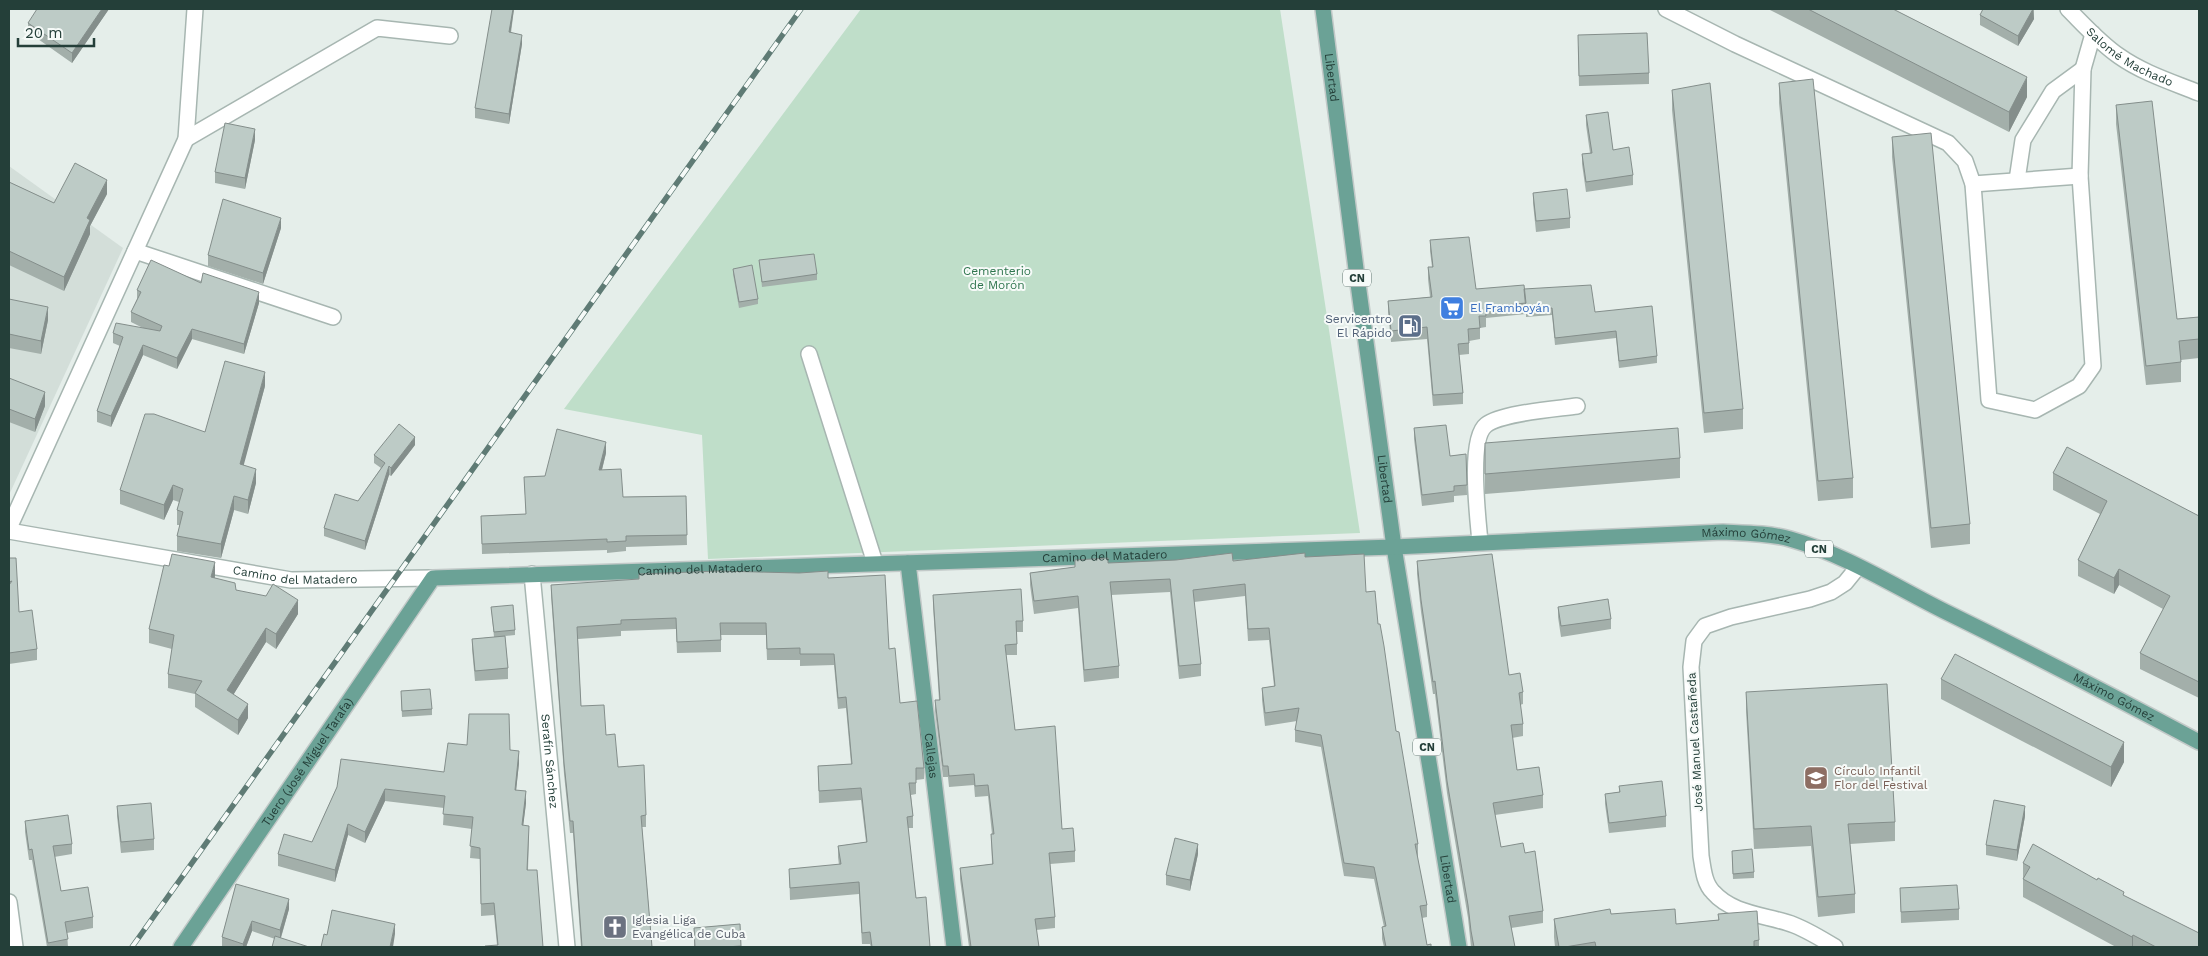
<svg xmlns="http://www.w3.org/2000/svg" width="2208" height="956" font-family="'Work Sans',sans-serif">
	<rect width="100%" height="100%" fill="#e5eeea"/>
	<!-- built -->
	<path fill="#d3ded9" d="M9 166 123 248 9 495Z"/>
	<!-- green -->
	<path fill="#bfdec9" d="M861 9H1280L1360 533 708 559 702 435 564 409Z"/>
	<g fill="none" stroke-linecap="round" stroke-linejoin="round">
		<defs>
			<g id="minor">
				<path d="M1666 9 1735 44 1948 143 1965 161 1973 184 1989 400 2035 410 2079 386 2093 366 2080 176 2083 69 2093 34"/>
				<path id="s1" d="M2068 9C2084 25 2100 43 2119 56 2143 73 2172 82 2199 93"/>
				<path d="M186 139 377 28 450 36"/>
				<path d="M2017 180 2023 140 2053 91 2083 69"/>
				<path d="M1973 184 2080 176"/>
				<path d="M135 251 333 317"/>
				<path d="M809 354 875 563"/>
				<path d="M9 528 186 139 195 9"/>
				<path id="s2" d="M9 531 291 580 433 578"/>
				<path d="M1480 542C1478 519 1468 439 1486 425 1501 413 1556 409 1577 406"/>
				<path id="s3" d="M532 574 567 947"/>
				<path d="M9 902 15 947"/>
				<path d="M1835 947C1822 939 1809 931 1794 925 1768 915 1733 915 1713 892 1704 883 1703 868 1701 856L1691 667 1694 641 1705 626 1731 617 1810 599 1831 592 1845 583 1858 567"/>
			</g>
			<g id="major">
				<path id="s4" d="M1323 9 1356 269 1394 547 1459 947"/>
				<path id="s5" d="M908 563 954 947"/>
				<path id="s6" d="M181 947 433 578 1394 547 1723 532C1745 533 1769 533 1790 539 1844 554 1894 586 1944 611 2030 653 2115 697 2199 742"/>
			</g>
		</defs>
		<!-- minor casing -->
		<use href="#minor" stroke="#a7b6b1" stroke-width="18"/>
		<!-- major casing -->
		<use href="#major" stroke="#c2c9c8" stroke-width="18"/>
		<!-- minor -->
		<use href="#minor" stroke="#fff" stroke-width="15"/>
		<!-- major -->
		<use href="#major" stroke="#6ba296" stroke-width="15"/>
		<defs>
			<path id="rail" d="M132 947 801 9"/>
		</defs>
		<!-- rail casing -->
		<use href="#rail" stroke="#5f7b75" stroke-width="5.5"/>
		<!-- rail -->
		<use href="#rail" stroke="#f6faf8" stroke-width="4" stroke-dasharray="11" stroke-linecap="butt"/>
	</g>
	<!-- wall -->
	<path fill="#a3afaa" d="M109 9 72 63 28 32V23Z
		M514 9 511 33 522 44 509 124 475 118V108Z
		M1768 9H1893L2027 97 2009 132Z
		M2034 9V19L2018 46 1980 25V15Z
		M1578 46 1649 73V84L1579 86Z
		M1779 83 1853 478V498L1818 501 1779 103Z
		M1672 90 1743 409V429L1704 433 1672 110Z
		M2116 105 2177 319 2199 317V358L2181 360V382L2146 385 2116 124Z
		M1586 115 1633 175V185L1586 192 1582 164V154L1590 153 1586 125Z
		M1892 137 1970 524V544L1931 548 1892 157Z
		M255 140 245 189 215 183V172Z
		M9 182 54 203 107 194 90 226V234L64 291 9 265Z
		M1533 193 1570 218V228L1536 232 1533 203Z
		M281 228 263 284 208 266V255Z
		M1430 240 1476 289H1524L1595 312 1657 356V363L1619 368 1616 338 1555 345 1552 315 1526 317V314L1486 318V327L1480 328V339L1469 341V354L1459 355 1463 393V404L1433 406 1427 339 1391 342 1388 312V301L1430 297 1428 279V267H1432L1430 251Z
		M759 260 817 274V280L762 287Z
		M733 269 758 299V304L739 308 733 274Z
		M201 283 259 303 244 354 192 339 177 369 143 355 111 427 97 422V411L120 346 113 343V333L143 328 131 322V312L137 299V290Z
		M9 299 48 320 41 354 9 348Z
		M9 378 45 406 35 432 9 422Z
		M265 386 243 465 256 483 248 514 234 510 221 558 177 551V536L180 525H177V510L179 502 173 500 164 520 120 504V490L205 432Z
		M1414 428 1450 456 1466 454 1467 495 1454 496V502L1422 506 1414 439Z
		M1485 443 1680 458V478L1485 494Z
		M415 445 391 476 389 475 365 550 324 536V528L358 501 381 468 374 463V455Z
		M606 453 602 470 623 497 686 496 687 545 626 547V551L607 553V550L482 554 481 516 526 514 524 477 545 476Z
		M2053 473 2199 516V698L2140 669V653L2163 609 2119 585 2114 594 2078 576V560L2100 514 2053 490Z
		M1305 557 1366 592 1378 624 1396 731 1418 844V856H1417L1427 905V917L1422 918 1427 945 1431 947H1384L1382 939V927H1384L1374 879 1344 876 1321 747 1295 742V730L1297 721 1265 726 1262 700V688L1274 686 1269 640 1248 641 1245 596 1194 602 1201 664V676L1179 679 1170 592 1111 595 1119 666V678L1084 682 1078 608 1034 614 1030 585V573L1075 567V560L1108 563 1233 561Z
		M9 558 19 612 37 649V660L9 664Z
		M1417 561 1523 692V704L1520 705 1523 724V736L1512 738 1517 770 1543 795V808L1495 815 1501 847 1525 853 1543 911V923L1511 928 1515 947H1471L1468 918 1447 793 1435 694H1433L1421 612 1417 574Z
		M215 576V578L236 590 298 614 276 649 266 642 233 695 248 718 238 735 195 707V694L168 688V674L172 649 149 643V629Z
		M828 578 889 649 900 703 924 768V779L916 780V794L911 795 913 816V828H908L916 898 930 947H871L870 944H862L859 894 790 900 789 869 839 865 838 857V846L866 842 861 800 819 803 818 766 851 764 846 708 838 709 834 665 800 666V660H767L766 635H721V652L677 653 676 629 621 631V636L578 639 581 706 606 735 618 767 646 815V827H642L652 947H581L573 833H570L564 774 551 596V585Z
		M933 595 1023 621V632H1017V655H1006L1015 730 1062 829 1075 851V862L1050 864 1055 917V928L1036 930 1039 947H969L960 879V868L992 864 991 834H992L988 796 975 797 974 785 949 787 948 777H943L935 711V700H939L933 606Z
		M491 607 515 630V635L505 636 508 668V679L475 681 472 649V639L494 637Z
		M1558 607 1611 619V629L1561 637 1558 617Z
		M1941 679 2124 762 2111 787 1941 699Z
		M1746 692 1895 822V841L1850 844 1855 894V913L1818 917 1811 846 1754 849 1746 711Z
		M401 696 432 709V715L402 717Z
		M510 750 519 763 516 790 526 803 523 825 529 837 528 870 543 947 497 945 494 915 481 916 480 859 470 858 472 829 443 825 444 808 385 801 365 843 348 835 335 882 278 866V854L312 842 337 787 444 772Z
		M1619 786 1666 816V827L1609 833 1605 804V794L1619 792Z
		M117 806 154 839V850L121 853 117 816Z
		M2025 816 2017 861 1986 855V845Z
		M25 821 72 844V854L54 857 61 891 93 917V928L67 933 68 947H47L32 860H29L25 832Z
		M1198 854 1190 891 1166 885V875Z
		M1732 856 1754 872V878L1733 879Z
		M2023 863 2199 947H2116L2023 897Z
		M236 884 289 909 281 938 275 939 252 931 246 947H222V937Z
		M1900 888 1959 909V920L1901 923Z
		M1611 914 1676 924 1718 920V914L1759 940V947H1555L1554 937V919Z
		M740 924 741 947H694V928Z"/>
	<!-- shaded-wall -->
	<path fill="#848e8b" d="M102 9H109L72 63V53Z
		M513 9H514L509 42V32Z
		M2033 9 2034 19 2018 46V36Z
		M522 35V44L509 124V114Z
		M2027 77V97L2009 132V112Z
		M255 129V140L245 189V178Z
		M107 180V194L90 226V234L64 291V277L87 218Z
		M281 218V228L263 284V273Z
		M259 292V303L244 354V344Z
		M48 307V320L41 354V341Z
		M192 329V339L177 369V358Z
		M143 345V355L111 427V416Z
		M265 372V386L240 479V464Z
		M45 392V406L35 432V419Z
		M415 437V445L391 476V468Z
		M606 442V453L599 481V470Z
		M389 466V475L365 550V541Z
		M256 469V483L248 514V500Z
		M173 485V500L164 520V505Z
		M234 496V510L221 558V544Z
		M215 562V576L211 591V577Z
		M2119 569V585L2114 594V578Z
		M298 600V614L276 649V634Z
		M266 628V642L227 705V690Z
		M248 704V718L238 735V720Z
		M2124 742V762L2111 787V767Z
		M519 751V763L515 801V790Z
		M385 789V801L365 843V832Z
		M526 791V803L522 836V825Z
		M2025 806V816L2017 861V850Z
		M348 824V835L335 882V870Z
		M1198 844V854L1190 891V880Z
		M289 899V909L280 940V930Z
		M252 921V931L246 947H243V944Z
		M395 924V934L393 947H390Z
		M2133 935V947H2132V937Z"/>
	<!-- building -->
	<path fill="#bdcbc6" stroke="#848e8b" d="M37 9H102L72 53 28 23Z
		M492 9H513L509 32 522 35 509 114 475 108Z
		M1808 9H1893L2027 77 2009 112Z
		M1983 9H2033L2018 36 1980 15Z
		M1647 33 1649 73 1579 76 1578 35Z
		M1813 79 1853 478 1818 481 1779 83Z
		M1710 83 1743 409 1704 413 1672 90Z
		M2152 101 2177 319 2199 317V339L2179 341 2181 362 2146 366 2116 105Z
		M1608 112 1613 150 1629 147 1633 175 1586 182 1582 154 1592 153 1586 115Z
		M225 123 255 129 245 178 215 172Z
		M1931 133 1970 524 1931 528 1892 137Z
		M75 163 107 180 87 218 90 220 64 277 9 251V182L54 203Z
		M1567 189 1570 218 1536 221 1533 193Z
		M223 199 281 218 263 273 208 255Z
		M1469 237 1476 289 1524 285 1526 303 1485 307 1486 316H1479L1480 328 1468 329 1469 343 1458 344 1463 393 1433 395 1427 327 1391 331 1388 301 1432 297 1428 267H1433L1430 240Z
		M814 254 817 274 762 282 759 260Z
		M151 260 201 283 203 273 259 292 244 344 192 329 177 358 143 345 111 416 97 411 123 337 113 333 116 323 160 331 162 326 131 312 141 292 137 290Z
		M752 265 758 299 739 302 733 269Z
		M1591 285 1595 312 1652 306 1657 356 1619 361 1616 331 1555 338 1552 308 1526 310 1524 289Z
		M9 299 48 307 41 341 9 334Z
		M225 361 265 372 240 464 256 469 248 500 234 496 221 544 177 536 183 512 177 510 183 489 173 485 164 505 120 490 145 414H154L205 432Z
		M9 378 45 392 35 419 9 409Z
		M399 424 415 437 391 468 389 466 365 541 324 528 335 494 358 501 385 463 374 455Z
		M1446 425 1450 456 1466 454 1467 485 1454 486V491L1422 495 1414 428Z
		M1678 428 1680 458 1485 474V443Z
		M557 429 606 442 599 470 621 469 623 497 686 496 687 535 626 536V541L607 542V539L482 544 481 516 526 514 524 477 545 476Z
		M2067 447 2199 516V682L2140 653 2170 596 2119 569 2114 578 2078 560 2107 501 2053 473Z
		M1232 553 1233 561 1305 553V557L1364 554 1366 592 1375 591 1378 624H1380L1384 646 1396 731 1399 732 1418 844H1415L1427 905 1420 906 1427 945 1431 944V947H1386L1382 927 1386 926 1374 867 1344 863 1321 735 1295 730 1299 708 1265 713 1262 688 1275 686 1269 628 1248 629 1245 584 1193 590 1201 664 1179 666 1170 579 1110 582 1119 666 1084 670 1078 596 1034 601 1030 573 1075 567V560L1108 558V563L1176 560Z
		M172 554 215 562 211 577 235 583 236 590 266 596 273 584 298 600 276 634 266 628 227 690 248 704 238 720 195 693 202 681 168 674 174 635 149 629 164 565 169 566Z
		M1492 554 1509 675 1520 673 1523 692 1519 693 1523 724 1511 725 1517 770 1539 767 1543 795 1493 803 1501 847 1523 843 1525 853 1535 851 1543 911 1509 916 1515 947H1474L1471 931 1468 905 1447 781 1435 681 1433 682 1421 600 1417 561Z
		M9 558H16L19 612 32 610 37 649 9 653V585L12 581 9 582Z
		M718 571 799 573 828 571V578L885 575 889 649 895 648 900 703 917 701 924 768H916V783H909L913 816 907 817 916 898 926 897 930 947H872L870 932 862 933 859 882 790 888 789 869 841 864 838 846 867 842 861 788 819 791 818 766 852 764 846 697 838 698 834 654H800V648L767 649 766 623H720L721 640 677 642 676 618 621 620V624L577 627 581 706 604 705 606 735 615 734 618 767 644 765 646 815 641 816 652 947H582L573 821H570L564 763 551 585 639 579V574Z
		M1021 589 1023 621H1016L1017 644 1005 645 1015 730 1055 726 1062 829 1073 828 1075 851 1049 853 1055 917 1035 919 1039 947H971L960 868 993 864 991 834H994L988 785 975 786 974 774 949 776 948 766H943L935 700H940L933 595Z
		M1608 599 1611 619 1561 626 1558 607Z
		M513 605 515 630 494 632 491 607Z
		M505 636 508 668 475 671 472 639Z
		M1955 654 2124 742 2111 767 1941 679Z
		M1887 684 1895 822 1848 824 1855 894 1818 897 1811 826 1754 829 1746 692Z
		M430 689 432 709 402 711 401 691Z
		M469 714H509L510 750 519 751 515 790 526 791 522 825 529 826 527 870H537L543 947H486L485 946 498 945 494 903 481 904 480 848 470 846 473 817 443 814 445 796 385 789 365 832 348 824 335 870 278 854 284 834 312 842 337 787 341 759 444 772 448 743 467 745Z
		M1662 781 1666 816 1609 823 1605 794 1620 792 1619 786Z
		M1994 800 2025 806 2017 850 1986 845Z
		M151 803 154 839 121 842 117 806Z
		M68 815 72 844 53 846 61 891 88 887 93 917 65 922 68 939 48 943 32 849 29 850 25 821Z
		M1175 838 1198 844 1190 880 1166 875Z
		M2033 844 2097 880 2098 878 2124 892 2123 895 2199 933V947H2156L2133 935 2132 937 2023 879 2030 867 2023 863Z
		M1752 849 1754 872 1733 874 1732 851Z
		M236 884 289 899 280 930 252 921 243 944 222 937Z
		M1957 885 1959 909 1901 912 1900 888Z
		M1610 909 1611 914 1675 909 1676 924 1719 920 1718 914 1757 911 1759 940 1754 941V947H1596L1595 942 1565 947H1559L1554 919Z
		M332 910 395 924 390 947H321L324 934 327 935Z
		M740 924 741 946 725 947H695L694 928Z
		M275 936 309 947H272Z"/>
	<!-- icons -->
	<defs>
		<symbol id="supermarket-square" viewBox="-11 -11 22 22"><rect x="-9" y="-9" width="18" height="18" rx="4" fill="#3f7fe0" stroke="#f6faf8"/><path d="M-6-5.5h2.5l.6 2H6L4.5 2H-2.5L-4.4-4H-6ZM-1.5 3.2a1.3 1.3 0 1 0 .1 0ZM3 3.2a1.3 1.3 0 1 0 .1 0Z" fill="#fff"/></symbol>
		<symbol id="fuel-square" viewBox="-11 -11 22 22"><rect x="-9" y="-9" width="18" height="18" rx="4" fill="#5c6f8a" stroke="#f6faf8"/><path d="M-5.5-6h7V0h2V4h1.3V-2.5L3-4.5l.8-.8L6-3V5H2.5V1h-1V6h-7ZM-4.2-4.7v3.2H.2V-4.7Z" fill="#fff"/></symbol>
		<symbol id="school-square" viewBox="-11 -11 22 22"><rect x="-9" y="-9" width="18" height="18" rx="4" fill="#8d6e63" stroke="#f6faf8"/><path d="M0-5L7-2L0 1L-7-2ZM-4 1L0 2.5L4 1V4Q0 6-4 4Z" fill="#fff"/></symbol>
		<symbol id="church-square" viewBox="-11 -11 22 22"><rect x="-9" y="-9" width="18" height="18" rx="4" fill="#6b7280" stroke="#f6faf8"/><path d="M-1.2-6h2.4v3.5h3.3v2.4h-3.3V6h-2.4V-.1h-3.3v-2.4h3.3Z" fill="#fff"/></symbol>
	</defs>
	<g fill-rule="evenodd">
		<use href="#supermarket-square" x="1438" y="294" width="28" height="28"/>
		<use href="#fuel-square" x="1396" y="312" width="28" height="28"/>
		<use href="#school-square" x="1802" y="764" width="28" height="28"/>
		<use href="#church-square" x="601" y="913" width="28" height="28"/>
	</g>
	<g text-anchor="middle" stroke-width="4" stroke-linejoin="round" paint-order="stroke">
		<!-- shield labels -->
		<g fill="#f6faf8" stroke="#637772" stroke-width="1">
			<rect x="1343" y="269.5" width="28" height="17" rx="4"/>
			<rect x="1805" y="540.5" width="28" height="17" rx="4"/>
			<rect x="1413" y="738.5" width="28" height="17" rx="4"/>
		</g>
		<g font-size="11" font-weight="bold" fill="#243f39">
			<text x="1357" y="282">CN</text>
			<text x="1819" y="553">CN</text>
			<text x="1427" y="751">CN</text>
		</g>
		<!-- street labels -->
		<g font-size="12" fill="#243f39" stroke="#f6faf8">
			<text dy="4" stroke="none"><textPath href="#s1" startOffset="79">Salomé Machado</textPath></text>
			<text dy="4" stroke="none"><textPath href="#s4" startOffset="69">Libertad</textPath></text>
			<text dy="4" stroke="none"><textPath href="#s4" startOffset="474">Libertad</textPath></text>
			<text dy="4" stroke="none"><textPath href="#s6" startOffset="1761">Máximo Gómez</textPath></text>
			<text dy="4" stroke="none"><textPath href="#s6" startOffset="1119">Camino del Matadero</textPath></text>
			<text dy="4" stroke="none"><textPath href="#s6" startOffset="714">Camino del Matadero</textPath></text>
			<text dy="4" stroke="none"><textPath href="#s2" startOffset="290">Camino del Matadero</textPath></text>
			<text dy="4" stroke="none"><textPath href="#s6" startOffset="2166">Máximo Gómez</textPath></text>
			<text transform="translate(1695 742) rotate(-93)" y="4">José Manuel Castañeda</text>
			<text dy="4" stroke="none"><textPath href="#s5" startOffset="194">Callejas</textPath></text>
			<text dy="4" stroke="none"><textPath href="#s3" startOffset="188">Serafín Sánchez</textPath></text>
			<text dy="4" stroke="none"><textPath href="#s6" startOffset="224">Tuero (José Miguel Tarafa)</textPath></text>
			<text dy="4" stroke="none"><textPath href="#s4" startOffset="879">Libertad</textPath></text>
		</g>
		<!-- park labels -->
		<g font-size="12" fill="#2f754e" stroke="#f6faf8">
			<text x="997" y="275">Cementerio<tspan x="997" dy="14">de Morón</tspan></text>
		</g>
		<!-- shop labels -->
		<g font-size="12" fill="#366cbe" stroke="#f6faf8" text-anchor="start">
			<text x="1470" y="312">El Framboyán</text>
		</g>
		<!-- service labels -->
		<g font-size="12" fill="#4e5e75" stroke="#f6faf8" text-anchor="end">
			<text x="1392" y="323">Servicentro<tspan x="1392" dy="14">El Rápido</tspan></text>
		</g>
		<!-- education labels -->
		<g font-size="12" fill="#785e54" stroke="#f6faf8" text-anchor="start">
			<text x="1834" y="775">Círculo Infantil<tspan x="1834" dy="14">Flor del Festival</tspan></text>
		</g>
		<!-- worship labels -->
		<g font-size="12" fill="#5b616d" stroke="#f6faf8" text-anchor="start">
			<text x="632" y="924">Iglesia Liga<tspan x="632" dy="14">Evangélica de Cuba</tspan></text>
		</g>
	</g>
	<!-- border -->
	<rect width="2208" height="956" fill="none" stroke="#243f39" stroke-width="20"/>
	<!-- scale -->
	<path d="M18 38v8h76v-8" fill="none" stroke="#243f39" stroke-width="2.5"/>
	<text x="25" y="38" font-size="15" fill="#243f39" stroke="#f6faf8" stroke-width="4" paint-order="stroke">20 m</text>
</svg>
